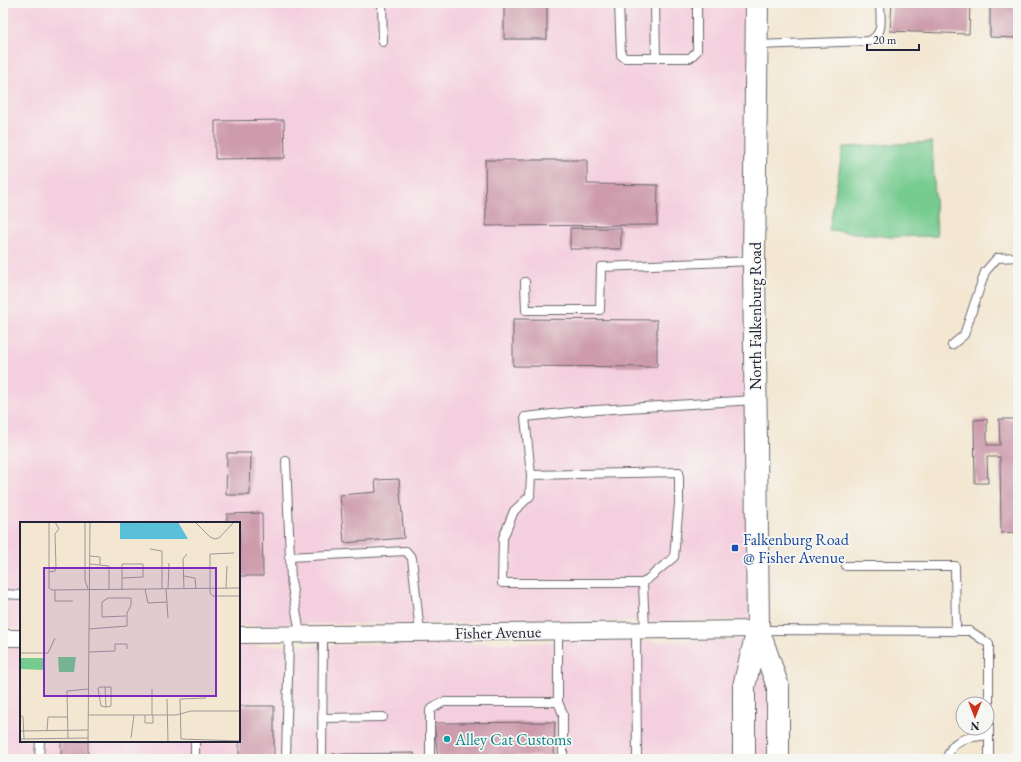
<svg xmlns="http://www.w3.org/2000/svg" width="1021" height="762" font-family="'EB Garamond',serif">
	<rect width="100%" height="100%" fill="#f6f6f2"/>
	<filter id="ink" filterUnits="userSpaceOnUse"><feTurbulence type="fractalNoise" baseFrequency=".025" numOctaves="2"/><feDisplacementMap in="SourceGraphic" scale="8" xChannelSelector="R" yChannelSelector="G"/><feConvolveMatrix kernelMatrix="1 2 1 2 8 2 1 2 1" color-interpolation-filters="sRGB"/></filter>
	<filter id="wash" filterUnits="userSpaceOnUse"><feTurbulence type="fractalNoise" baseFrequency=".012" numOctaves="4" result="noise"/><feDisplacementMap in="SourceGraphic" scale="16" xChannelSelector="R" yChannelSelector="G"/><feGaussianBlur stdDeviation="0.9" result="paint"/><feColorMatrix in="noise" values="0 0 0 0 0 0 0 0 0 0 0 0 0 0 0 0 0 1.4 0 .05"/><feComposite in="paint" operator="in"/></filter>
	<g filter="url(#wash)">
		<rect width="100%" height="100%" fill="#f3e7d2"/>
		<!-- built -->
		<path fill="#f4cfde" d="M3 3H748L749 620 239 625V523H21V628H3Z
			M746 640 735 759H3V649L21 648V741H239V646Z
			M759 661 769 689V759H753L752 688Z"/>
		<!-- green -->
		<path fill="#76cb8f" stroke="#4c7665" d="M932 142 937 236 890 237 829 230 843 147Z"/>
		<g id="blocks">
			<!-- building -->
			<path fill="#cd9bac" d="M504 3H547V39H504Z
				M892 3H970L969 34 890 31Z
				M990 3H1018V38L990 37Z
				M284 120 285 158 215 159V121Z
				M485 160H587V184L658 185 657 225 486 226Z
				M570 228H621V249H570Z
				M513 319 657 320V367L513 366Z
				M987 419V445H1000L999 419H1018V532L1001 533 1000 457H987L988 483H975L974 420Z
				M227 453H251L250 495H226Z
				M399 479 404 538 344 543 340 495 376 492 375 480Z
				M262 513 263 576H239V523H227V514Z
				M239 706H274V759H239Z
				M555 722 554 756H458L438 758 434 723Z
				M61 741H88V759H61Z
				M414 753V759H332V754Z"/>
		</g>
	</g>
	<g filter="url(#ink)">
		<use href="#blocks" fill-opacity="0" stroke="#6b6770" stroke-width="1"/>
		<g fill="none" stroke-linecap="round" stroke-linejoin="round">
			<defs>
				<path id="lane" d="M382 3 383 42
					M619 3 621 55 625 58H690L697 51V3
					M655 3 656 58
					M757 45 869 41C885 34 880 18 880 3
					M525 282 526 310H600L601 267 753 261
					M952 345 964 335 985 272 997 258 1018 257
					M286 461 291 580 300 634
					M531 475 679 472V504L674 557 643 583H502L503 538 514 511 530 496 531 475 525 417 581 411 754 400
					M289 557 406 551 412 558 420 633
					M846 566H955L956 631
					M643 583 645 631
					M3 594 21 595
					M760 630 970 631 989 644V759
					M636 631 637 759
					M558 632V702L563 714V759
					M322 718 383 717
					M195 741V759
					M39 759 40 741
					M286 759 289 635
					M322 759 323 634
					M430 759V710L443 702H558
					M947 759C951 737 971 737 989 735"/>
				<path id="street" d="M239 635 758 629
					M3 638H21"/>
				<path id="secondary" d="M758 629 778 687V759
					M744 759V686L758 629 754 261 757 3"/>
			</defs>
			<!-- lane casing -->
			<use href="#lane" stroke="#6b6770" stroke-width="10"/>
			<!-- street casing -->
			<use href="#street" stroke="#6b6770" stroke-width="18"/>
			<!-- secondary casing -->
			<use href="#secondary" stroke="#6b6770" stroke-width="24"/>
			<!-- lane -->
			<use href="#lane" stroke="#fff" stroke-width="8"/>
			<!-- street -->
			<use href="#street" stroke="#fff" stroke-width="16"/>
			<!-- secondary -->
			<use href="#secondary" stroke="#fff" stroke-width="22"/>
		</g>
	</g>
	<!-- markers -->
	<rect fill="#1a4fb4" stroke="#f6f6f2" stroke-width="1.5" x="731" y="544" width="8" height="8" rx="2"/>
	<circle fill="#0f9aa8" stroke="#f6f6f2" stroke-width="1.5" cx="447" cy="739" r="4"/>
	<g text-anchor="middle" stroke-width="3.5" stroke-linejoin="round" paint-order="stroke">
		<!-- street labels -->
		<g font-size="16" fill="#22223b" stroke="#f6f6f2">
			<text transform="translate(755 316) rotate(-90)" y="6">North Falkenburg Road</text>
			<text transform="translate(498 632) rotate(-1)" y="6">Fisher Avenue</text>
		</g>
		<!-- transit labels -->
		<g font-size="16" fill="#164399" stroke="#f6f6f2" text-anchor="start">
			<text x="743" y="545">Falkenburg Road<tspan x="743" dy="18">@ Fisher Avenue</tspan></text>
		</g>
		<!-- culture labels -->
		<g font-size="16" fill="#0d838f" stroke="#f6f6f2" text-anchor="start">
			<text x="455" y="745">Alley Cat Customs</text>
		</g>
	</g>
	<!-- overview -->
	<g transform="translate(20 522)">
		<rect width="220" height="220" fill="#f3e7d2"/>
		<path d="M38 135H56L54 150H39ZM0 136H23L24 148 0 147Z" fill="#76cb8f"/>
		<path d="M100 0H158L168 17H100Z" fill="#5abfd8"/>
		<path fill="none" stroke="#9f9896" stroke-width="1" d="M29 0V66L32 68 220 66M65 0V58L68 67M175 0 190 15 195 17 199 16 214 0M130 27 142 29V67M214 31 190 32V71L193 74H220M70 34 80 35V43M70 42 89 44V68M29 50 35 49 36 45 35 12 39 7 35 0M164 54 175 56 176 67M102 56 123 55V42H102V68M206 66 207 44M125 67 128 81 147 80M146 67 148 96M148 67 149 41M164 67 163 37 167 32M35 68V79H53M69 107 107 104V91L111 83V76H88L82 80V95L106 94M69 130 95 129V122H107V127M0 131H28L35 116M85 165 86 185 91 184V165H80L78 166 81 184 86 185M132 167V193M186 176 160 177 161 217 220 219M147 177 148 220M0 193 3 195 4 217M68 193H156L171 189H220M125 193V201H133V193M0 209 68 208M27 209 28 195H48M48 216 47 169 68 167M111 216 114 193M0 217 68 216M68 220 70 0"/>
		<path fill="#7b2cbf" fill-opacity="0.15" stroke="#7b2cbf" stroke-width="2" d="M24 46H196V174H24Z"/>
		<rect width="220" height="220" fill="none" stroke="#22223b" stroke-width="2"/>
	</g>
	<!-- margin -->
	<rect width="1021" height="762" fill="none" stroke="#f6f6f2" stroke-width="16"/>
	<!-- north arrow -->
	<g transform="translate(975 716) rotate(180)"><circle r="19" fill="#f6f6f2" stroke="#a1a1a9"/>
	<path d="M0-3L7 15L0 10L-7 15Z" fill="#c8321e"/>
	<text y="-6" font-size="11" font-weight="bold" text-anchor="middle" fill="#22223b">N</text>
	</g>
	<!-- scale -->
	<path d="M867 44v6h52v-6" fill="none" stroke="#22223b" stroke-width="2"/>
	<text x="873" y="44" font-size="12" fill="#22223b" stroke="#f6f6f2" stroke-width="3" paint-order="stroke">20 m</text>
</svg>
